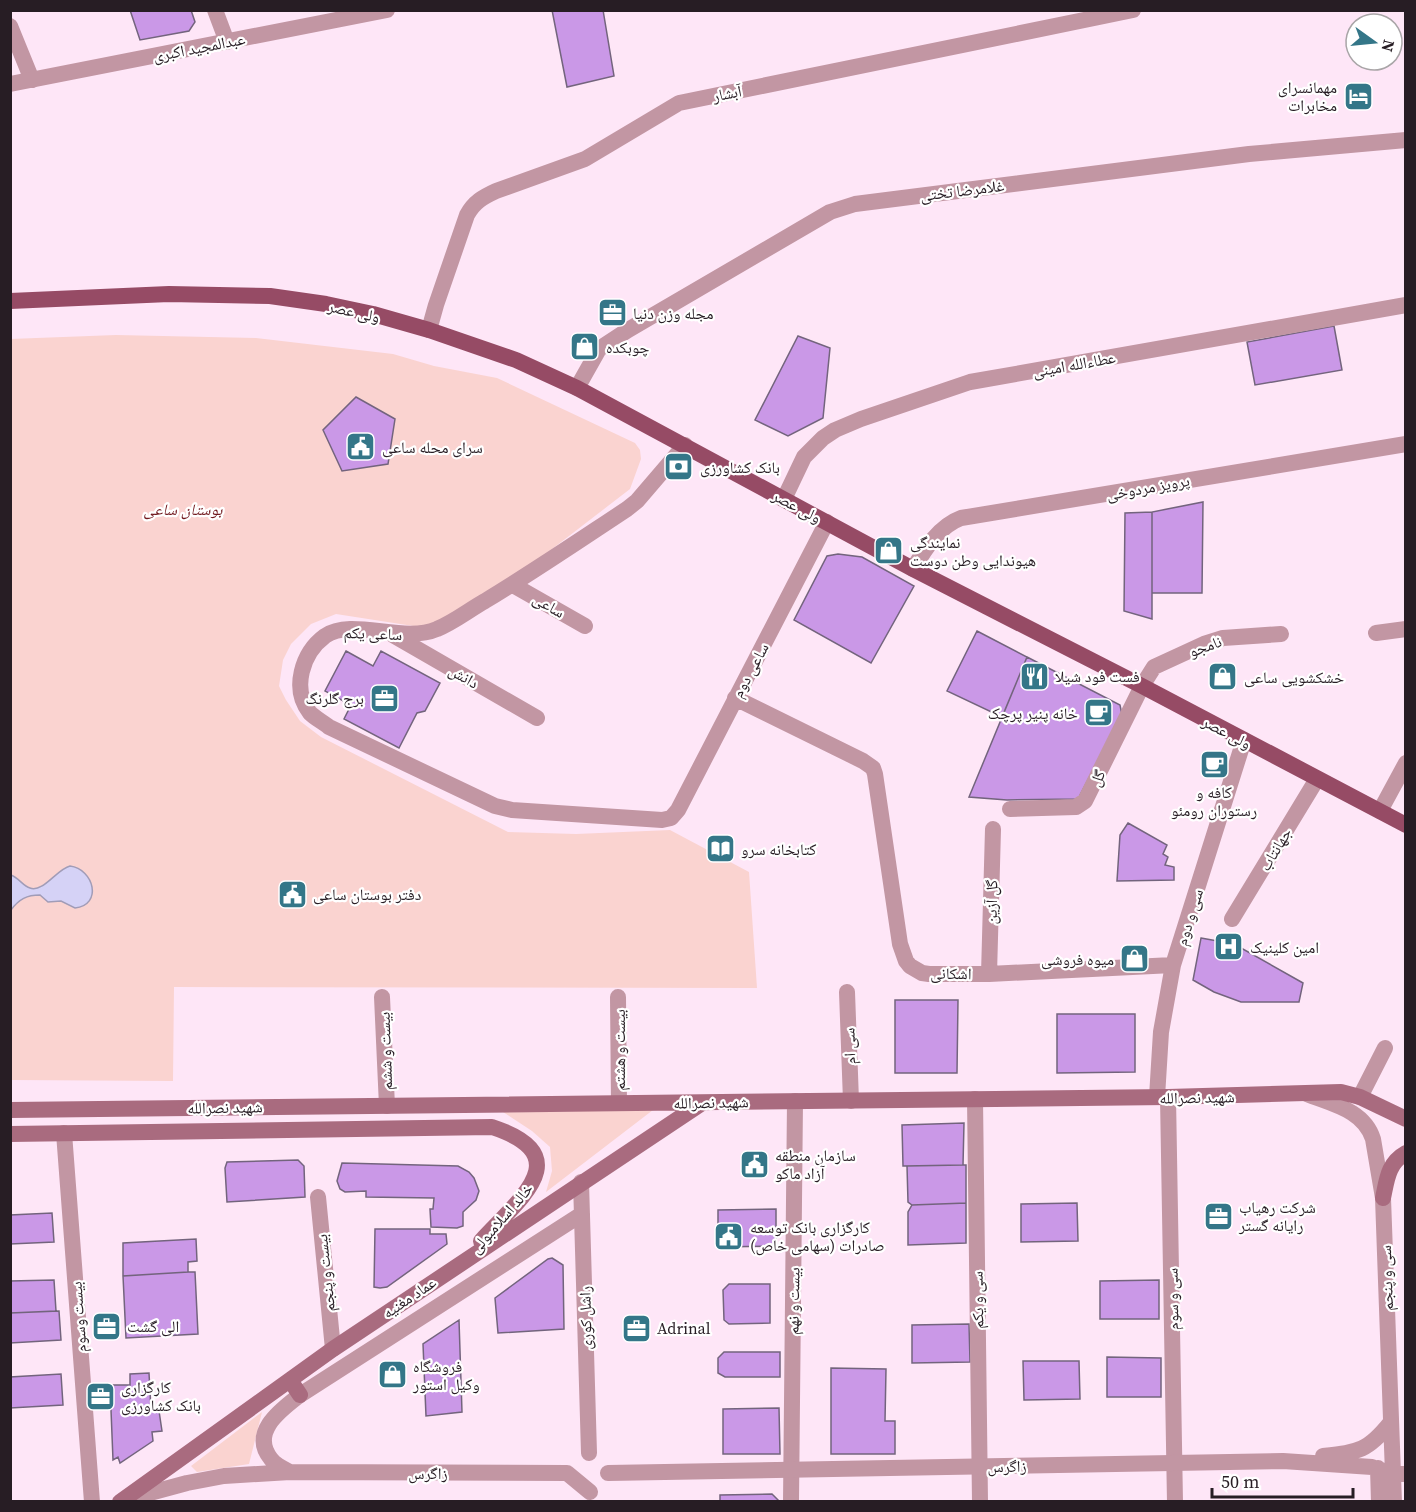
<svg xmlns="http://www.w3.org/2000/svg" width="1416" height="1512" font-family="'Source Serif 4','Noto Naskh Arabic',serif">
	<rect width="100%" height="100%" fill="#fee6f7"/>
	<!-- green -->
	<path fill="#fad3d0" d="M116 335 256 338 393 354 434 366 497 378 635 443 640 450 641 459 630 489 508 583 426 628 336 614 311 624 291 644 283 660 279 686 286 700 300 721 321 737 508 832 576 834 670 830 749 872 757 988 174 987 173 1081 11 1080 10 339Z
		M653 1110 546 1192 552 1171 550 1147 532 1131 503 1112Z
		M262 1412 249 1464 197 1472 191 1466Z"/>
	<!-- water -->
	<path fill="#d5d2f6" stroke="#a19cb7" stroke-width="1.5" d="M70 866C94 869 103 905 75 908L61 901 48 902 40 895C27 895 19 899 11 910V875C19 878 23 886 30 888 43 893 57 869 70 866Z"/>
	<!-- building -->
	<path fill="#ca98e7" stroke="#73647d" stroke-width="1.5" d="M130 10H191L195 22 189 31 140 40Z
		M552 10H603L614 76 567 87Z
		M1334 326 1342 370 1255 385 1247 342Z
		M798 336 830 348 823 418 788 436 755 420Z
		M356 397 395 419 388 464 342 471 323 430Z
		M1203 502 1202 593H1152V512Z
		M1152 512V619L1124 611 1125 513Z
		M838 554 862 557 914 586 871 663 794 620 827 556Z
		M977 631 1027 657 1002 717 947 691Z
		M346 651 373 666 381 651 440 683 425 711 417 713 399 748 344 719 351 705 325 691Z
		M1027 657 1120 705 1122 715 1078 799 1007 800 969 797Z
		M1128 823 1167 845 1163 854 1168 857 1165 865 1174 867V880L1117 881 1120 835Z
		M1201 938 1234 944 1303 983 1299 1002H1241L1214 992 1193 980Z
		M895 1000H958L957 1073H895Z
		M1057 1014H1135V1072L1057 1073Z
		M964 1123 963 1165 903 1166 902 1125Z
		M298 1160 304 1166 305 1197 227 1202 225 1168 227 1162Z
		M342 1163 458 1166 469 1172 474 1178 479 1191 476 1200 463 1212V1226L457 1228 431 1227 430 1209H433L434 1198 366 1197V1191L345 1192 340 1189 337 1181Z
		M963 1165H966V1203L912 1205 908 1202 907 1166Z
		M966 1203V1243L908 1245V1212L912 1205Z
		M1077 1203 1078 1241 1021 1242V1204Z
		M776 1209V1246L718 1247V1210Z
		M52 1213 54 1242 10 1244V1215Z
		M375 1229H430V1234H446L447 1244 387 1287 380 1288 374 1287Z
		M196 1239 197 1261 188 1262V1272L123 1276V1243Z
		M552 1258 563 1265 564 1329 498 1333 495 1298 548 1259Z
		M188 1272H195L198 1334 126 1338 123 1276Z
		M54 1280 56 1311 10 1313V1281Z
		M1159 1280V1319H1100V1281Z
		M729 1284H770V1323L729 1324 724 1320 723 1290Z
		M59 1311 61 1340 10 1343V1313Z
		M459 1320 462 1412 426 1416 423 1344Z
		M969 1324 970 1362 912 1363V1325Z
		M724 1352H780V1377H725L718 1373V1358Z
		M1107 1357 1161 1358V1397H1107Z
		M1023 1361H1079L1080 1399 1024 1400Z
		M831 1368 886 1369 885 1421H895V1454H831Z
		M149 1373 151 1410 159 1411 162 1431 152 1432 153 1441 120 1463 118 1457 113 1460 110 1385H130V1374Z
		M61 1374 63 1405 10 1408V1377Z
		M779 1408 780 1454H723V1409Z
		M772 1494 780 1502H720V1495Z"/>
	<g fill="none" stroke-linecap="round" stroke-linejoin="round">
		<!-- minor -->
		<path stroke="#c296a3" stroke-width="16" d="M215 10 227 42
			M10 26 32 80
			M429 330 436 305 467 215C474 202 483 197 496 191L585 159 679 103 1133 10
			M577 388 599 349 628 330 830 212 855 204 1249 154 1406 140
			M685 445 637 501 627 509C580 540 533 572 485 601 469 610 454 622 437 629 403 644 352 617 325 636 302 653 291 689 310 713 315 718 323 722 329 727L495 806 512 810 662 820 671 818 678 810 827 522
			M784 499 804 457 823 438 835 430 861 419 970 382 1406 305
			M913 569C925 549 939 526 961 518L1406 444
			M513 585 585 626
			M1376 633 1406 629
			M393 635 537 718
			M735 698 863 761 873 768 875 774 900 944 906 961 910 966 922 973 929 974H989L1173 965
			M1010 809 1076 807 1085 801 1142 686 1154 667 1204 644 1223 638 1281 634
			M1380 811 1406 763
			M1232 919 1317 779
			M989 974 993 829
			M847 992 851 1101
			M382 997 387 1106
			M618 997 619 1103
			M1157 1097 1161 1032 1173 965 1244 740
			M1168 1097 1175 1502
			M1360 1097 1385 1048
			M975 1099 980 1502
			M318 1197 333 1349
			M1393 1474H1406
			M791 1502 795 1101"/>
		<!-- tertiary -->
		<path stroke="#c296a3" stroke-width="16" d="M10 84 387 10
			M1307 1094C1332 1104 1364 1110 1373 1139L1383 1198 1394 1502
			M64 1133 92 1502
			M581 1182 589 1453
			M1323 1456C1359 1452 1368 1451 1391 1422
			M1378 1468 1379 1502
			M290 1472C284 1469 275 1465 271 1459 249 1432 282 1409 300 1395L582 1214
			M567 1473 590 1492
			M608 1473 1283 1461 1372 1467 1393 1474
			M124 1500 187 1483 224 1476 290 1472 567 1473"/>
		<!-- secondary -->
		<path stroke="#a96b7f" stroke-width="16" d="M10 1110 1168 1097 1341 1092 1360 1097 1406 1119
			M10 1134 492 1127C580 1156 518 1200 481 1241
			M1383 1198C1387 1179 1388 1163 1406 1153
			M290 1380 300 1395
			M120 1502 333 1349 702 1103"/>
		<!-- primary -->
		<path stroke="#964b65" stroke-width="16" d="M10 301 169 294 270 296 326 304 373 314 429 330 516 360 577 388 913 569 1142 686 1406 825"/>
	</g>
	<!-- icons -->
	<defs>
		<symbol id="hotel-square" viewBox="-11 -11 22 22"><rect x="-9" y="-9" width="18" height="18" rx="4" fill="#347688" stroke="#fff"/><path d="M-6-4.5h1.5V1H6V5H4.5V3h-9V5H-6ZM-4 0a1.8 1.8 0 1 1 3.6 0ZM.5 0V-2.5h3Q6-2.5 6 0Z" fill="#fff"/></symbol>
		<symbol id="office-square" viewBox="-11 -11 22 22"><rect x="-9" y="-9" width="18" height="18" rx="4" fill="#347688" stroke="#fff"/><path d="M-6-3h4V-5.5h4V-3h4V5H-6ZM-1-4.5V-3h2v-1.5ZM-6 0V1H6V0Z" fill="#fff"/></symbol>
		<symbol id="shop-square" viewBox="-11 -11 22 22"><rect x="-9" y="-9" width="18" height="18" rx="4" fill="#347688" stroke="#fff"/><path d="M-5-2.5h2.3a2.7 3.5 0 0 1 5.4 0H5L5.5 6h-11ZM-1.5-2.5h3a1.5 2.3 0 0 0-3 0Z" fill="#fff"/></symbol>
		<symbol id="civic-square" viewBox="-11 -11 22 22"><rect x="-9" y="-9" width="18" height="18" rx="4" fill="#347688" stroke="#fff"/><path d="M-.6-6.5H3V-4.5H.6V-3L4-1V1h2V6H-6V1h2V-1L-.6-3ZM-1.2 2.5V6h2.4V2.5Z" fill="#fff"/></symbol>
		<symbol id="bank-square" viewBox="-11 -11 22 22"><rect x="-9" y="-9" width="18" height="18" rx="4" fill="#347688" stroke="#fff"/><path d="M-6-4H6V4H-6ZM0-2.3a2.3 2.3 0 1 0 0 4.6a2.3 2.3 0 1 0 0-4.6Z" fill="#fff"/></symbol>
		<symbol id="restaurant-square" viewBox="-11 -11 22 22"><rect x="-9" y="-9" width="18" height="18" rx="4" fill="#347688" stroke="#fff"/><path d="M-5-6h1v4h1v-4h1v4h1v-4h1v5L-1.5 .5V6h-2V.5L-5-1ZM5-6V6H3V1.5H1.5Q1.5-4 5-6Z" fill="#fff"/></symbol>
		<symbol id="cafe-square" viewBox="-11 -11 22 22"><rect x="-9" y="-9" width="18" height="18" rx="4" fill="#347688" stroke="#fff"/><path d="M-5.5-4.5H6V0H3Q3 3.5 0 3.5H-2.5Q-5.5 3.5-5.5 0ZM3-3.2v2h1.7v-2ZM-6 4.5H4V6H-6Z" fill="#fff"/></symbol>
		<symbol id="library-square" viewBox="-11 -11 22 22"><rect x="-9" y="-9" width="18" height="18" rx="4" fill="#347688" stroke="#fff"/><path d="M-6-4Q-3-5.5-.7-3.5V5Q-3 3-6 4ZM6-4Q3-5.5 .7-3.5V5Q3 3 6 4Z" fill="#fff"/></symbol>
		<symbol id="hospital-square" viewBox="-11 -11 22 22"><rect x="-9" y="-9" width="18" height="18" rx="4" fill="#347688" stroke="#fff"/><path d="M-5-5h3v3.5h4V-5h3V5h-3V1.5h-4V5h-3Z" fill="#fff"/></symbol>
	</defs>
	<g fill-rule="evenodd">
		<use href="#hotel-square" x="1342" y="80" width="33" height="33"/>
		<use href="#office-square" x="596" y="296" width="33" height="33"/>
		<use href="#shop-square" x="568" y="330" width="33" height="33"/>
		<use href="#civic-square" x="344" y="430" width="33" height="33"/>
		<use href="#bank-square" x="662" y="450" width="33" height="33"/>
		<use href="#shop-square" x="872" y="534" width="33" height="33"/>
		<use href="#restaurant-square" x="1018" y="660" width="33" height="33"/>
		<use href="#shop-square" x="1206" y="660" width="33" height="33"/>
		<use href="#office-square" x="368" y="682" width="33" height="33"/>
		<use href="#cafe-square" x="1082" y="696" width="33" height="33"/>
		<use href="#cafe-square" x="1198" y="748" width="33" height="33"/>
		<use href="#library-square" x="704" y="832" width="33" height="33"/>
		<use href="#civic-square" x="276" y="878" width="33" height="33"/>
		<use href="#hospital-square" x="1212" y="930" width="33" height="33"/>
		<use href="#shop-square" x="1118" y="942" width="33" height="33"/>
		<use href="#civic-square" x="738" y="1148" width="33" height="33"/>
		<use href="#office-square" x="1202" y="1200" width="33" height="33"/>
		<use href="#civic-square" x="712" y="1220" width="33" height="33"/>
		<use href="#office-square" x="90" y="1310" width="33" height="33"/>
		<use href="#office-square" x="620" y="1312" width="33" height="33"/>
		<use href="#shop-square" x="376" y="1358" width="33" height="33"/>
		<use href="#office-square" x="84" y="1380" width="33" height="33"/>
	</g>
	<g text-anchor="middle" stroke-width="4.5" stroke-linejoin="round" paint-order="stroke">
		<!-- street labels -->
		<g font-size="16" fill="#271d24" stroke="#fff">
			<text transform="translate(199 47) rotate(-11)" y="6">عبدالمجید اکبری</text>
			<text transform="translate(727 93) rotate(-11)" y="6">آبشار</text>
			<text transform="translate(962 190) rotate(-7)" y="6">غلامرضا تختی</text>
			<text transform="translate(354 311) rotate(13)" y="6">ولی عصر</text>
			<text transform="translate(1074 364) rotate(-10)" y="6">عطاءالله امینی</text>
			<text transform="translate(1148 487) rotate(-10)" y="6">پرویز مردوخی</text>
			<text transform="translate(797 506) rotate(28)" y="6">ولی عصر</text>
			<text transform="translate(549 605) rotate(30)" y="6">ساعی</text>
			<text transform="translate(373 633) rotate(2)" y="6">ساعی یکم</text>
			<text transform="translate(1205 646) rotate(-20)" y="6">نامجو</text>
			<text transform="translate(750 670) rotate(-62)" y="6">ساعی دوم</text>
			<text transform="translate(464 676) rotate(30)" y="6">دانش</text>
			<text transform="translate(1227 732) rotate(28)" y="6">ولی عصر</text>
			<text transform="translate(1097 778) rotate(-64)" y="6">گل</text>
			<text transform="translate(1275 849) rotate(-59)" y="6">جهانتاب</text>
			<text transform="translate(991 902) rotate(-89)" y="6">گل آزین</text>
			<text transform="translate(1189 917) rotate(-73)" y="6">سی و دوم</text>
			<text transform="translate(951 973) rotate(1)" y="6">اشکانی</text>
			<text transform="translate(849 1046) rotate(-92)" y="6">سی ام</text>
			<text transform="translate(619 1050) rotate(-90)" y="6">بیست و هشتم</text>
			<text transform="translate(385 1051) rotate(-92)" y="6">بیست و ششم</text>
			<text transform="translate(1197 1097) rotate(-1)" y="6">شهید نصرالله</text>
			<text transform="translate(711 1102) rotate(-1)" y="6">شهید نصرالله</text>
			<text transform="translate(225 1107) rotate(-1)" y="6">شهید نصرالله</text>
			<text transform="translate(501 1218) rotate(-49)" y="6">خالد اسلامبولی</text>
			<text transform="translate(325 1273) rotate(-96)" y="6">بیست و پنجم</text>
			<text transform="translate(1386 1278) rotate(-92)" y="6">سی و پنجم</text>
			<text transform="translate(409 1297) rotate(-34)" y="6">عماد مغنیه</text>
			<text transform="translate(1172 1299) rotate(-91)" y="6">سی و سوم</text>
			<text transform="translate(977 1300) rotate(-91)" y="6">سی و یکم</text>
			<text transform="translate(793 1301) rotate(-89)" y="6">بیست و نهم</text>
			<text transform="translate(78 1317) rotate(-94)" y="6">بیست وسوم</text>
			<text transform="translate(585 1318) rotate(-91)" y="6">راشل کوری</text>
			<text transform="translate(1007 1466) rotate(-1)" y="6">زاگرس</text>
			<text x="428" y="1479">زاگرس</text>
		</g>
		<!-- poi labels -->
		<g font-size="16" fill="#271d24" stroke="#fff" text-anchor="start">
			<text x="1337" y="93" text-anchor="end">مهمانسرای<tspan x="1337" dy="18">مخابرات</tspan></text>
			<text x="633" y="319">مجله وزن دنیا</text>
			<text x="606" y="353">چوبکده</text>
			<text x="382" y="453">سرای محله ساعی</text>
			<text x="700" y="473">بانک کشاورزی</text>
			<text x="910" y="548">نمایندگی<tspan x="910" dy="18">هیوندایی وطن دوست</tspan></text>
			<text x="1055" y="682">فست فود شیلا</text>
			<text x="1244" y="683">خشکشویی ساعی</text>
			<text x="364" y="704" text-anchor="end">برج گلرنگ</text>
			<text x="1078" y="719" text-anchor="end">خانه پنیر پرچک</text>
			<text x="1214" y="798" text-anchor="middle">کافه و<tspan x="1214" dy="18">رستوران رومئو</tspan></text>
			<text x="741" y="855">کتابخانه سرو</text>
			<text x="313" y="900">دفتر بوستان ساعی</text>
			<text x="1250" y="953">امین کلینیک</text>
			<text x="1114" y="965" text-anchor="end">میوه فروشی</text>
			<text x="775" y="1161">سازمان منطقه<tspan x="775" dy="18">آزاد ماکو</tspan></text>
			<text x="1239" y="1213">شرکت رهیاب<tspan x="1239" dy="18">رایانه گستر</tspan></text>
			<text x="750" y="1233">کارگزاری بانک توسعه<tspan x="750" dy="18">صادرات (سهامی خاص)</tspan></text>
			<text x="127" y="1332">الی گشت</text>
			<text x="657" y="1334">Adrinal</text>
			<text x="413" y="1372">فروشگاه<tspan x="413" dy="18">وکیل استور</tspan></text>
			<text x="121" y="1393">کارگزاری<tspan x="121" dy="18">بانک کشاورزی</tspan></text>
		</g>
		<!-- park labels -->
		<g font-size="16" font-style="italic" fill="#70171c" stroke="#fff">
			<text x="183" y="515">بوستان ساعی</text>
		</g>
	</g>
	<!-- border -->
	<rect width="1416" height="1512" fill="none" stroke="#271d24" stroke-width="24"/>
	<!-- north arrow -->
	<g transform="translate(1374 42) rotate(105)"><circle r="28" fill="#ffffff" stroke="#a9a5a7" stroke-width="1.5"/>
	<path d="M0-4.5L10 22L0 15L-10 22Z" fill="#347688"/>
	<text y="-9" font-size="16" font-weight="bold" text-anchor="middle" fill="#271d24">N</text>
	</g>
	<!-- scale -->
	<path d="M1212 1488v9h141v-9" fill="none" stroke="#271d24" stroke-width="3"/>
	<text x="1221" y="1488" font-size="18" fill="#271d24" stroke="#ffffff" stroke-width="4.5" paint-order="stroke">50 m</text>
</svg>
